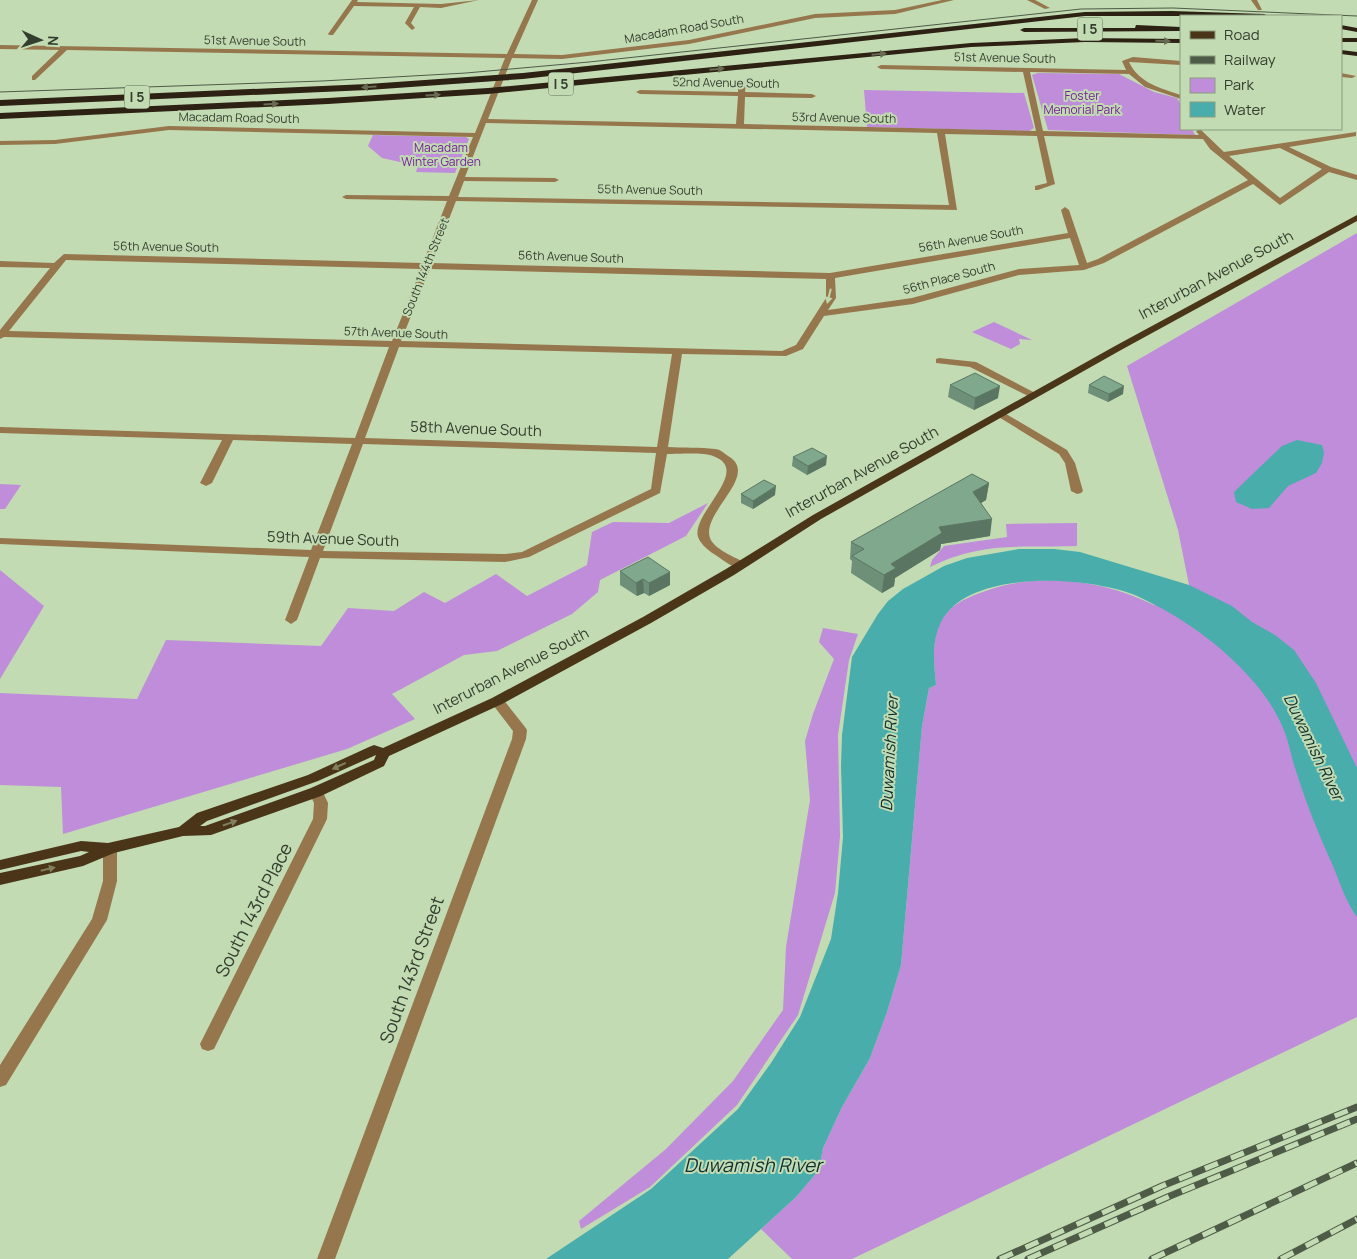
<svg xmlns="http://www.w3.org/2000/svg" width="1357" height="1259" font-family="Manrope,sans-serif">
	<rect width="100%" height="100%" fill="#c2dbb3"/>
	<!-- green -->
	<path fill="#bf8dda" d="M1038 73 1119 74 1154 92 1177 98 1181 105V129H1192L1195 135 1048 130 1032 75Z
		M864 90 1024 93 1034 128 1029 131 867 127Z
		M373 135 466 137 469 139 455 173 416 172 418 166 382 158 368 146Z
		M1357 233V1017L852 1259H792L761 1229 796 1197 819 1170 823 1148 842 1107 870 1058 887 1012 901 965 922 726 929 688 936 685C934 663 931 642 941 621 950 605 964 599 980 593 1036 571 1101 579 1154 605L1189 585 1178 530 1127 366Z
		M994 322 1032 340 1019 339 1020 344 1011 349 972 332Z
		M0 484 21 485 5 509H0Z
		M708 503 686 536 600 580 598 592 572 614 497 651 464 655 392 694 415 719 347 749 63 834 61 787 0 785V693L137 699 166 640 321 646 348 608 394 611 424 592 445 603 496 574 527 596 587 565 592 532 613 522 669 523Z
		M1077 523V546C1021 548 983 541 930 567L932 560 944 546 1007 537 1006 524Z
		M0 570 44 606 0 679Z
		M823 628 858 634 849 660 838 735 840 836 835 893 798 1015 737 1105 650 1187 581 1229 579 1221 666 1149 733 1081 783 1010 786 947 810 800 805 741 813 714 834 659 819 642Z"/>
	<!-- water -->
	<path fill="#48adab" d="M1297 440 1322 445 1324 453 1322 463 1316 473 1288 486 1269 508 1252 509 1236 502 1234 492 1282 446Z
		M1019 549H1054L1080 552 1189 585 1232 606 1252 622 1275 635 1294 650 1316 683 1357 768V917C1346 902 1340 883 1333 866 1319 835 1306 803 1296 771 1291 757 1289 741 1283 728 1276 711 1264 693 1252 680 1222 645 1179 615 1137 596 1090 576 968 568 941 622 931 643 934 663 936 685L929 688 922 726 901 965 887 1012 870 1058 842 1107 823 1148 819 1170 796 1197 728 1259H546L651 1189 738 1109 771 1063 800 1017 831 939 838 893 843 837 841 766 842 735 852 657 878 614 888 601 903 589 944 566 967 558Z"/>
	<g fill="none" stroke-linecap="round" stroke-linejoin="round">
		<!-- minor -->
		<path fill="#96774d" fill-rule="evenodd" d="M352 0H358L357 2 441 4 479 0 441 8 420 7 411 23 415 28 412 30 405 23 414 7 354 6 333 35H329L328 34Z
			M532 0H538L514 54 562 55 689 40 815 14 895 10 942 0H954L895 14 815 18 689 44 562 59 512 58 488 119 736 124 738 96 640 94 636 92 640 90 738 92V83L742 81 746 83 745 92 812 94 816 96 812 98 745 97 744 124 1036 131 1023 72 881 69 877 67 881 65 1126 70 1122 61 1133 57 1181 61V65L1129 62C1139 83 1160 88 1181 95V99L1145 87 1129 74 1030 72 1043 131 1199 135 1196 131 1200 129 1224 152 1356 132V136L1289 147 1331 167 1357 175V180L1329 172 1280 205 1253 184 1104 263 1084 270 1019 275 913 304 824 316 803 349 786 356 682 354 668 447C683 448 700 447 715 449 720 449 724 453 728 456 761 475 701 512 710 538 714 549 734 557 744 562L746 565 744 568C735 570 724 561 717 556 710 552 701 545 698 537 691 513 753 470 713 456 703 452 679 454 667 454L660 493 529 557 505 562 320 558 297 620 291 624 285 620 309 557 0 544V538L311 550 352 444 233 440 212 483 206 486 200 483 222 440 0 433V427L355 438 389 347 4 337 0 339V330L50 268 0 267V261L54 263 64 254 423 263 447 201 346 199 342 197 346 195 449 196 473 137 169 130 55 144 0 145V141L55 140 169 126 475 133 505 58 67 50 35 80H32V76L59 50 0 49V45L507 54ZM486 123 937 133 949 205 458 197 464 181 555 182 559 180 555 178 465 177ZM945 134 1037 136 1047 183 1035 186V190H1038L1055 184 1044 136 1203 139 1210 149 1248 180 1098 259 1087 263 1069 210 1065 207 1061 210 1068 233 830 273 432 263 456 201 957 210ZM1280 148 1322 169 1280 198 1229 156ZM1070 238 1079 265 1019 269 912 298 828 310 836 298 835 278ZM66 260 421 269 392 341 9 331ZM430 269 826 279V298L796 345 782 351 401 341ZM399 347 672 354 657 447 365 438ZM363 444 656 453 651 489 522 552 505 554 323 551Z
			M1027 0H1035L1050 8 1045 9Z
			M1251 0H1257L1262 10H1258Z
			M1341 73 1356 76 1352 78 1341 77Z
			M939 358 976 362 1039 395 1034 398 1030 397 970 367 936 363V359Z
			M1001 411 1067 450 1075 463 1083 491 1081 493 1077 494 1071 491 1065 463 1059 454 997 416 996 414Z
			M497 697 502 698 525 727 527 730 526 739 335 1259H317L512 739 513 731 490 701Z
			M316 787 321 788 328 803 327 819 214 1049 208 1051 202 1049 200 1044 313 819 314 803 309 792 311 788Z
			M110 843 115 844 117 848V881L107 920 6 1085 0 1087V1065L92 919 103 881V848L105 844Z"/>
		<!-- major -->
		<path fill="#4a3518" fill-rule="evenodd" d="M1357 215V221L1121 350 821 519 734 575 651 623 502 704 389 756 384 766 321 796 211 835 183 836 114 853 83 866 0 885V873L80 856 89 852 81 851 0 870V860L81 841 108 843 179 827 197 813 308 775 369 747 374 745 383 748 492 698 643 617 726 569 813 515 1115 346ZM376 755 374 760 311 788 205 826H200L207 821 318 781Z"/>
		<!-- highway -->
		<path fill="#2c2112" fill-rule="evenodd" d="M1172 11 1264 14 1268 16H1085L523 79 368 90 0 106V100L368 84 523 73 1085 12Z
			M1136 25 1181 27V31L1024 32 1020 30 1024 28H1135Z
			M1341 25 1357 28V32L1341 29Z
			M1085 38 1181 39V43L1085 42 971 47 488 94 328 104 0 119V113L328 98 488 88 971 43Z
			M1341 38H1357V42H1341Z
			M1341 50 1357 52V56L1341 54Z"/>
		<!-- tram -->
		<path stroke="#4e5b47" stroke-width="1" d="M0 92 322 81 466 73 589 62 1081 9 1173 8 1357 16"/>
		<defs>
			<path id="rail" d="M1000 1259 1162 1186 1357 1107
				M1028 1259 1170 1196 1357 1119
				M1152 1259 1357 1163
				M1281 1259 1357 1219"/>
		</defs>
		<!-- rail casing -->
		<use href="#rail" stroke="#4e5b47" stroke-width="7"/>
		<!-- rail -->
		<use href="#rail" stroke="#c2dbb3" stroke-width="5" stroke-dasharray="14" stroke-linecap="butt"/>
	</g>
	<!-- wall -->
	<path fill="#6e9078" d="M950 385 998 398 974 410 948 397Z
		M1089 385 1123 394 1108 402 1088 393Z
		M793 457 826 465 807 475 792 466Z
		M989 483 986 500 981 503 990 536 941 544 940 550 895 578 894 586 882 593 851 573 852 561 850 559 851 542Z
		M741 494 775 495 753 509 741 503Z
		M620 571 670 572V585L649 596 644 593 637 596 620 585Z"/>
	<!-- shaded-wall -->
	<path fill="#5a7662" d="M1000 386 998 398 974 410 975 398Z
		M1124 386 1123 394 1108 402 1109 394Z
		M827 456 826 465 807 475 808 466Z
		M989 483 986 500 971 509 973 492Z
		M776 486 775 495 753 509V501Z
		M992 519 990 536 941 544 940 550 895 578 894 586 882 593 884 575 891 564 939 527Z
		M670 572V585L649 596V583Z
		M643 579 644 593 637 596 636 583Z"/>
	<!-- building -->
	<path fill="#80a88c" stroke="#5a7662" d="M975 373 1000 386 975 398 950 385Z
		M1104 376 1124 386 1109 394 1089 385Z
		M812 448 827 456 808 466 793 457Z
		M972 474 989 483 973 492 992 519 939 527 942 533 891 564 896 568 884 575 852 556 864 549 851 542Z
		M764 480 776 486 753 501 741 494Z
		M648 557 670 572 649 583 643 579 636 583 620 571Z"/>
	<!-- one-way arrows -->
	<defs><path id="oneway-solid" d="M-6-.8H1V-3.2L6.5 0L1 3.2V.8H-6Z" transform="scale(1.25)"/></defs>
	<g fill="#686b52">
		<use href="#oneway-solid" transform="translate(1163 41) rotate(1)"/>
		<use href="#oneway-solid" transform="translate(879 54) rotate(-5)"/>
		<use href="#oneway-solid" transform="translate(717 69) rotate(-5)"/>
		<use href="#oneway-solid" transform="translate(369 87) rotate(177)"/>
		<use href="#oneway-solid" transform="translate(433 95) rotate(-4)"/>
		<use href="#oneway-solid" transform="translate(271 104) rotate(-3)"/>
	</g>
	<use fill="#c0d6ae" href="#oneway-solid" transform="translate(829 296) rotate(104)"/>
	<g fill="#80805e">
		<use href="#oneway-solid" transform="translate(339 766) rotate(155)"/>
		<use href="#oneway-solid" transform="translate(230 823) rotate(-19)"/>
		<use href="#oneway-solid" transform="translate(48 869) rotate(-13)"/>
	</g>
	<g text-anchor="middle" stroke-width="4" stroke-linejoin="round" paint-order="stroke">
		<!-- far-street labels -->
		<g font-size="12" fill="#343e2e" stroke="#c2dbb3">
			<text transform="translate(684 29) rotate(-10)" y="4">Macadam Road South</text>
			<text transform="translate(255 41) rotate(1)" y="4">51st Avenue South</text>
			<text transform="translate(1005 58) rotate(1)" y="4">51st Avenue South</text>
			<text transform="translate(726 83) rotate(1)" y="4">52nd Avenue South</text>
			<text transform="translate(239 118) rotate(1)" y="4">Macadam Road South</text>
			<text transform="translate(844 118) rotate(1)" y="4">53rd Avenue South</text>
			<text transform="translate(650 190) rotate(1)" y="4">55th Avenue South</text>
			<text transform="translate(971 239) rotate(-10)" y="4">56th Avenue South</text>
			<text transform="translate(166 247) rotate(1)" y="4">56th Avenue South</text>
			<text transform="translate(571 257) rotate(2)" y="4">56th Avenue South</text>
			<text transform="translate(426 267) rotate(-68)" y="4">South 144th Street</text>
			<text transform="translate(949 278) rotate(-15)" y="4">56th Place South</text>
			<text transform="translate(396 333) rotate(2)" y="4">57th Avenue South</text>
		</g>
		<!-- far-park labels -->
		<g font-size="12" fill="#752198" stroke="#c2dbb3">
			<text x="1082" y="100">Foster<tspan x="1082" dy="14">Memorial Park</tspan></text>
			<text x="441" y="152">Macadam<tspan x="441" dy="14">Winter Garden</tspan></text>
		</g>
		<!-- shield labels -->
		<g fill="#c2dbb3" stroke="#5f6d56" stroke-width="1">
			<rect x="1077.5" y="17.5" width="25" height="23" rx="4"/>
			<rect x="548.5" y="72.5" width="25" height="23" rx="4"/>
			<rect x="124.5" y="85.5" width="25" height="23" rx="4"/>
		</g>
		<g font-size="14" font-weight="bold" fill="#343e2e">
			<text x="1090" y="34">I 5</text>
			<text x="561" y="89">I 5</text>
			<text x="137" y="102">I 5</text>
		</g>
		<!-- street labels -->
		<g font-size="15" fill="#343e2e" stroke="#c2dbb3">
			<text transform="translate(1216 275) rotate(-28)" y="5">Interurban Avenue South</text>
			<text transform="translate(476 429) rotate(2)" y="5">58th Avenue South</text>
			<text transform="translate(862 472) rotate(-29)" y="5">Interurban Avenue South</text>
			<text transform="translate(333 539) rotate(2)" y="5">59th Avenue South</text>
			<text transform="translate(511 671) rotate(-27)" y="5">Interurban Avenue South</text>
		</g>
		<!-- water labels -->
		<g font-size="16" font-style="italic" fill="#0f2f2e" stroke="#c2dbb3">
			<text transform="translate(1314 747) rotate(64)" y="6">Duwamish River</text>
			<text transform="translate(889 753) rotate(-87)" y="6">Duwamish River</text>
		</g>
		<!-- near-street labels -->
		<g font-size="18" fill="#343e2e" stroke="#c2dbb3">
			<text transform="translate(254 910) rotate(-63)" y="6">South 143rd Place</text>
			<text transform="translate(412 970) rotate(-70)" y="6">South 143rd Street</text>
		</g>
		<!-- near-water labels -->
		<g font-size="19" font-style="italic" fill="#0f2f2e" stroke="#c2dbb3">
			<text x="753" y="1172">Duwamish River</text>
		</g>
	</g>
	<!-- legend -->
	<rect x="1180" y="15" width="162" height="115" fill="#c2dbb3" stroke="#899c7e"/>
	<rect x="1190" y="31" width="25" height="8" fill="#4a3518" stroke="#899c7e"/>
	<text x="1224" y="40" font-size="15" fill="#343e2e">Road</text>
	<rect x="1190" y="56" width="25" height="8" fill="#4e5b47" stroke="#899c7e"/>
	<text x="1224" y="65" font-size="15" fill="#343e2e">Railway</text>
	<rect x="1190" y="78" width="25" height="15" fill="#bf8dda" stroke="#899c7e"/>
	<text x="1224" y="90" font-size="15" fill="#343e2e">Park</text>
	<rect x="1190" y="102" width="25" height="15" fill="#48adab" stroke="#899c7e"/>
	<text x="1224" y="115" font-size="15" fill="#343e2e">Water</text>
	<!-- north arrow -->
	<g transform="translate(40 40) rotate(93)" stroke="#c2dbb3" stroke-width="4" paint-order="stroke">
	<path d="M0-4L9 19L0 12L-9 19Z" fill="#343e2e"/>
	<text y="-8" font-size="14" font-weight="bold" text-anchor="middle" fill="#343e2e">N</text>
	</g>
</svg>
